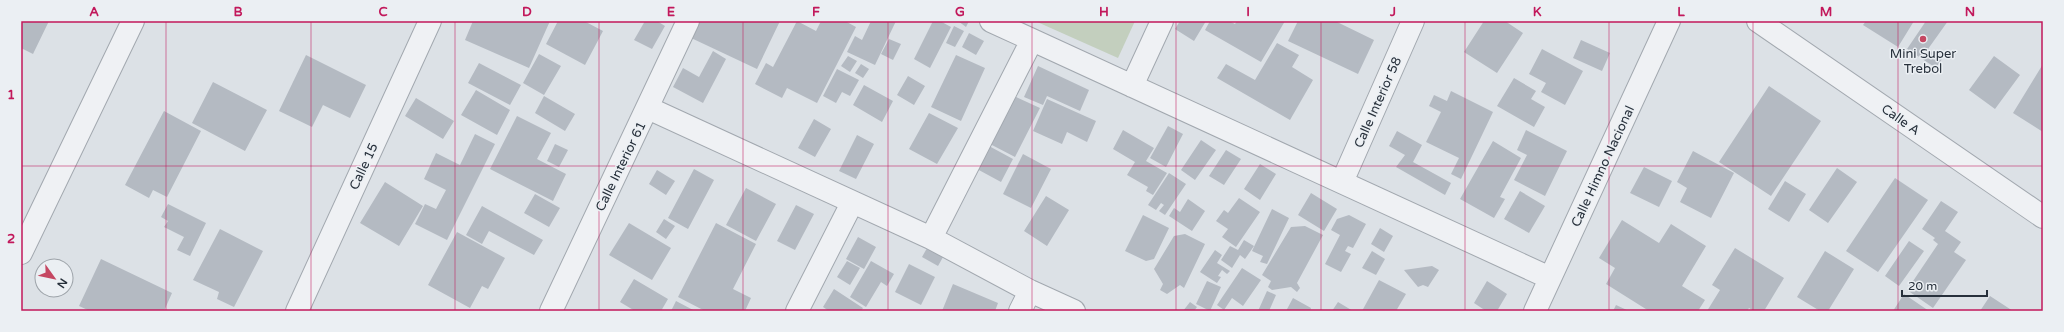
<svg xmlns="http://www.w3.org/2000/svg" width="2064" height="332" font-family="'Varela Round',sans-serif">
	<rect width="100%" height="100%" fill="#dce1e6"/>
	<!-- green -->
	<path fill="#c3cfbe" d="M1035 21H1135L1118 58Z"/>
	<!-- building -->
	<path fill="#b4bac2" d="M21 21H49L33 54 21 48Z
		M473 21 487 22 550 21 529 68 465 40Z
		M558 21H584L603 31 585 65 546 44Z
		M645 21H657L665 26 652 49 634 40Z
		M696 21H780L757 69 689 37Z
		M797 21 816 31 821 21H845L856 27 817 103 787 88 782 98 755 84 766 63 773 67Z
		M871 21H896L875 65 847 52 855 36 862 40Z
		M933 21H940L951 27 930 68 914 59Z
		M958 21H969L966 27Z
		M1180 21H1206L1194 41 1175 29Z
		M1210 21H1229L1235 24 1237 21H1285L1261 62 1205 30Z
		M1298 21H1335L1374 40 1358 74 1288 41Z
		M1484 21H1505L1523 33 1497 73 1464 52Z
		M1866 21H1914L1898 47 1863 25Z
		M1926 21H1948L1928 49 1942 59 1936 68 1907 49Z
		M954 26 964 31 955 47 946 43Z
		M969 33 984 41 976 55 962 47Z
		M889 39 901 44 893 60 881 54Z
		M1581 40 1610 53 1602 71 1573 58Z
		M1277 43 1299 55 1292 67 1313 80 1290 120 1217 78 1226 64 1255 80Z
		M1542 49 1583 71 1565 105 1541 92 1546 83 1529 74Z
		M713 51 726 59 703 103 673 87 683 68 699 77Z
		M539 54 561 66 544 95 523 83Z
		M306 55 366 85 350 118 323 105 312 127 279 111Z
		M956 55 985 68 961 121 931 107Z
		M848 56 857 61 850 72 841 66Z
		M1994 56 2020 75 1995 109 1969 90Z
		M479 63 521 85 510 105 468 83Z
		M861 64 869 69 863 78 855 73Z
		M2043 64V132L2013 113Z
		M1038 66 1089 90 1080 111 1047 96 1043 105 1024 97Z
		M837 69 859 80 850 96 842 92 836 103 823 96Z
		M908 76 925 86 914 105 897 95Z
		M1514 78 1536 91 1531 99 1545 107 1534 127 1497 106Z
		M213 82 267 110 245 151 192 123Z
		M864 85 893 101 882 122 853 105Z
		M1769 86 1821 121 1771 196 1719 162Z
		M476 90 510 110 497 135 461 115Z
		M1451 91 1493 112 1461 179 1451 174 1459 158 1426 142 1441 112 1429 106 1434 95 1447 101Z
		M544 96 575 114 565 131 535 113Z
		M1014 96 1040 108 1015 157 990 144Z
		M416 98 454 121 443 139 405 116Z
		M1047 99 1096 121 1087 142 1067 132 1062 144 1033 131Z
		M164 111 201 131 167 197 153 190 149 198 125 185Z
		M929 113 958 128 937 164 909 149Z
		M517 116 551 133 537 159 566 174 553 201 490 169Z
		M814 119 831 129 815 157 798 148Z
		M1168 126 1183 134 1166 167 1150 158Z
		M1123 130 1154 148 1146 161 1167 173 1153 195 1146 191 1148 187 1127 175 1135 162 1113 149Z
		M1526 130 1567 151 1545 196 1514 180 1527 155 1517 150Z
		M1397 131 1422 145 1413 162 1451 183 1445 195 1396 167 1405 155 1389 146Z
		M475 134 495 144 447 240 415 224 425 204 436 209 446 190 424 179 436 153 460 165Z
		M857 135 874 144 856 179 839 171Z
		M1201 140 1216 150 1195 180 1181 170Z
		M1493 141 1521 158 1500 197 1505 199 1494 218 1460 199Z
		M555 144 568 150 559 167 547 161Z
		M989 146 1013 159 1001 182 977 169Z
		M1226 150 1241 159 1224 185 1209 176Z
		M1693 151 1734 173 1711 218 1680 202 1687 188 1677 182Z
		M1023 154 1051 169 1031 208 1003 194Z
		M1260 164 1276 174 1260 200 1244 189Z
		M1644 167 1672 181 1659 207 1630 193Z
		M1837 168 1857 182 1828 223 1809 210Z
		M694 169 714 180 688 229 668 218Z
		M657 170 675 181 666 195 649 184Z
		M1169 173 1186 184 1165 215 1159 211 1164 205 1161 203 1156 210 1148 205Z
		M1895 178 1928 200 1878 272 1846 251Z
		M1785 181 1806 194 1789 222 1768 209Z
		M385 182 423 206 399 246 360 223Z
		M746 188 776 204 756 241 726 225Z
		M1520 191 1545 206 1529 233 1504 219Z
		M1311 193 1337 209 1324 231 1298 215Z
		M535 194 560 208 549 227 524 213Z
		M1046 196 1069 210 1047 246 1024 231Z
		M1239 198 1260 212 1236 247 1222 237 1228 229 1216 221 1224 210 1228 213Z
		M1188 199 1205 211 1192 231 1169 216 1174 208 1180 212Z
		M1941 201 1958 212 1945 231 1961 242 1954 252 1966 260 1933 308 1907 290 1938 244 1933 240 1935 238 1922 229Z
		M168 204 206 223 190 256 177 250 184 237 164 227 168 221 161 217Z
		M796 205 814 214 795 250 777 241Z
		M482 206 543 240 534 255 489 231 482 244 466 235Z
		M1272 209 1289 218 1267 264 1260 262 1263 256 1252 251Z
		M1143 215 1169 228 1154 259 1146 261 1125 251Z
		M1349 215 1366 224 1353 248 1348 246 1345 251 1351 254 1341 272 1325 264 1340 235 1331 230 1337 219Z
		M664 219 675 226 666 239 656 232Z
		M1622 220 1659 243 1671 224 1706 246 1682 286 1705 300 1698 311H1649L1606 284 1615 268 1599 258Z
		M629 223 671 248 652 280 609 255Z
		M716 223 756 244 733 289 751 298 745 311H705L678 297Z
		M1305 226 1323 235 1297 283 1300 288 1297 292 1291 287 1272 290 1268 287 1271 281 1262 275 1291 227Z
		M1380 228 1393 236 1384 252 1371 244Z
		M220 229 263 251 234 307 217 299 219 292 193 280Z
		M457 232 505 258 488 289 482 286 470 308 428 285Z
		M1185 234 1205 244 1184 288 1180 285 1167 294 1160 290 1163 284 1154 269 1174 236Z
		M858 237 876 247 864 269 846 259Z
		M1244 240 1254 246 1245 259 1240 255 1232 268 1221 260 1230 246 1238 250Z
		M931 241 947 250 938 266 922 257Z
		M1909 241 1924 251 1899 286 1885 276Z
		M1735 248 1784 278 1764 311H1754L1749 308 1747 311H1707L1720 290 1712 285Z
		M1215 250 1222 255 1217 263 1230 271 1227 274 1222 270 1218 276 1221 277 1217 283 1200 272Z
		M1372 251 1385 259 1376 275 1362 268Z
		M1825 251 1854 269 1828 311H1820L1797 297Z
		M101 259 172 293 164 311H90L79 306Z
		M847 261 860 268 850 285 837 277Z
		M871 261 894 274 887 286 881 282 866 307 850 297Z
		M909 264 935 277 921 305 895 292Z
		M1432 266 1439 270 1428 287 1423 285 1418 287 1404 270Z
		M1242 268 1261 280 1243 306 1232 298 1224 310 1217 305Z
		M634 279 668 299 661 311H635L620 302Z
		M1379 280 1406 294 1396 311H1362Z
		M1207 281 1221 287 1210 311 1196 304Z
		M1487 281 1507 294 1497 311H1486L1474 303Z
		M953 284 998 303 995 311H942Z
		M834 289 863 308 861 311H829L823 307Z
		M1267 291 1276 295 1269 311H1258Z
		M1904 294 1929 311H1893Z
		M1990 296 2013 311H1980Z
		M1293 298 1311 308 1310 311H1286Z
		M676 301 695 311H671Z
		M1190 302 1197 307 1194 311H1183Z
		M1338 302 1353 311H1332Z
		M1616 305 1629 311H1613Z"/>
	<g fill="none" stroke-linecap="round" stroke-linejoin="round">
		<defs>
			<path id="minor" d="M991 21 1550 278
				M1758 21 2043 217
				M1132 86 1162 21
				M648 108 931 238 1030 291 1074 311
				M1342 182 1413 21
				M931 238 1032 40
				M21 253 133 21
				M297 311 430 21
				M551 311 688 21
				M797 311 852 203
				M1020 311 1030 291
				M1535 311 1669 21"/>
		</defs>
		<!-- minor casing -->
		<use href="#minor" stroke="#a2a8af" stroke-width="24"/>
		<!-- minor -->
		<use href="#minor" stroke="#eff1f4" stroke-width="22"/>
	</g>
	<!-- grid -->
	<path fill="none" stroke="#c2185b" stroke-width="1" stroke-opacity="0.55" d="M166 21V311M311 21V311M455 21V311M599 21V311M743 21V311M888 21V311M1032 21V311M1176 21V311M1321 21V311M1465 21V311M1609 21V311M1753 21V311M1898 21V311M21 166H2043"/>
	<!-- markers -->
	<circle fill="#c54762" stroke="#ebeff3" stroke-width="1.5" cx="1923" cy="39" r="4"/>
	<g text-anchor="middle" stroke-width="3" stroke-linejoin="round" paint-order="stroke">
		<!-- poi labels -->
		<g font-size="13" fill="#27303b" stroke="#ebeff3">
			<text x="1923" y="58">Mini Super<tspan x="1923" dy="15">Trebol</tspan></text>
		</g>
		<!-- street labels -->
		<g font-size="13" fill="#27303b" stroke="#ebeff3">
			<text transform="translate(1377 102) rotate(-66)" y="5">Calle Interior 58</text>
			<text transform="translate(1901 119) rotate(35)" y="5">Calle A</text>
			<text transform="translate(363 166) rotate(-65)" y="5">Calle 15</text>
			<text transform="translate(620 166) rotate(-64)" y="5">Calle Interior 61</text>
			<text transform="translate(1602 166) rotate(-65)" y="5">Calle Himno Nacional</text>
		</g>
	</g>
	<!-- border -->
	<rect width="2064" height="332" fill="none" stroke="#ebeff3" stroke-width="44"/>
	<!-- north arrow -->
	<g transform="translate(54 278) rotate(123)"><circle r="19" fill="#ebeff3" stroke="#9da3a9"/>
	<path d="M0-3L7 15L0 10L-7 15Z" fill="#c54762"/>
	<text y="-6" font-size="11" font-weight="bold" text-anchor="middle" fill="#27303b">N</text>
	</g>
	<!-- scale -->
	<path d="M1902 290v6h85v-6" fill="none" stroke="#27303b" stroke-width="2"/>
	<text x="1908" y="290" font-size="12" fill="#27303b" stroke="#ebeff3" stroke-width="3" paint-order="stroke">20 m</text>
	<rect x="22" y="22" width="2020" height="288" fill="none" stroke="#c2185b" stroke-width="1.5"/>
	<g font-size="13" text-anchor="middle" font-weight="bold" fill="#c2185b">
		<text x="94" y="16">A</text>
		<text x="238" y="16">B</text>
		<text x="383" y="16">C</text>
		<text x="527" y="16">D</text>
		<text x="671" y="16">E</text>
		<text x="816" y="16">F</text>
		<text x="960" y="16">G</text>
		<text x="1104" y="16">H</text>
		<text x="1248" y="16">I</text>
		<text x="1393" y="16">J</text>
		<text x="1537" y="16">K</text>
		<text x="1681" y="16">L</text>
		<text x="1826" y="16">M</text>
		<text x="1970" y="16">N</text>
		<text x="11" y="99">1</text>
		<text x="11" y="243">2</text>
	</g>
</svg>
